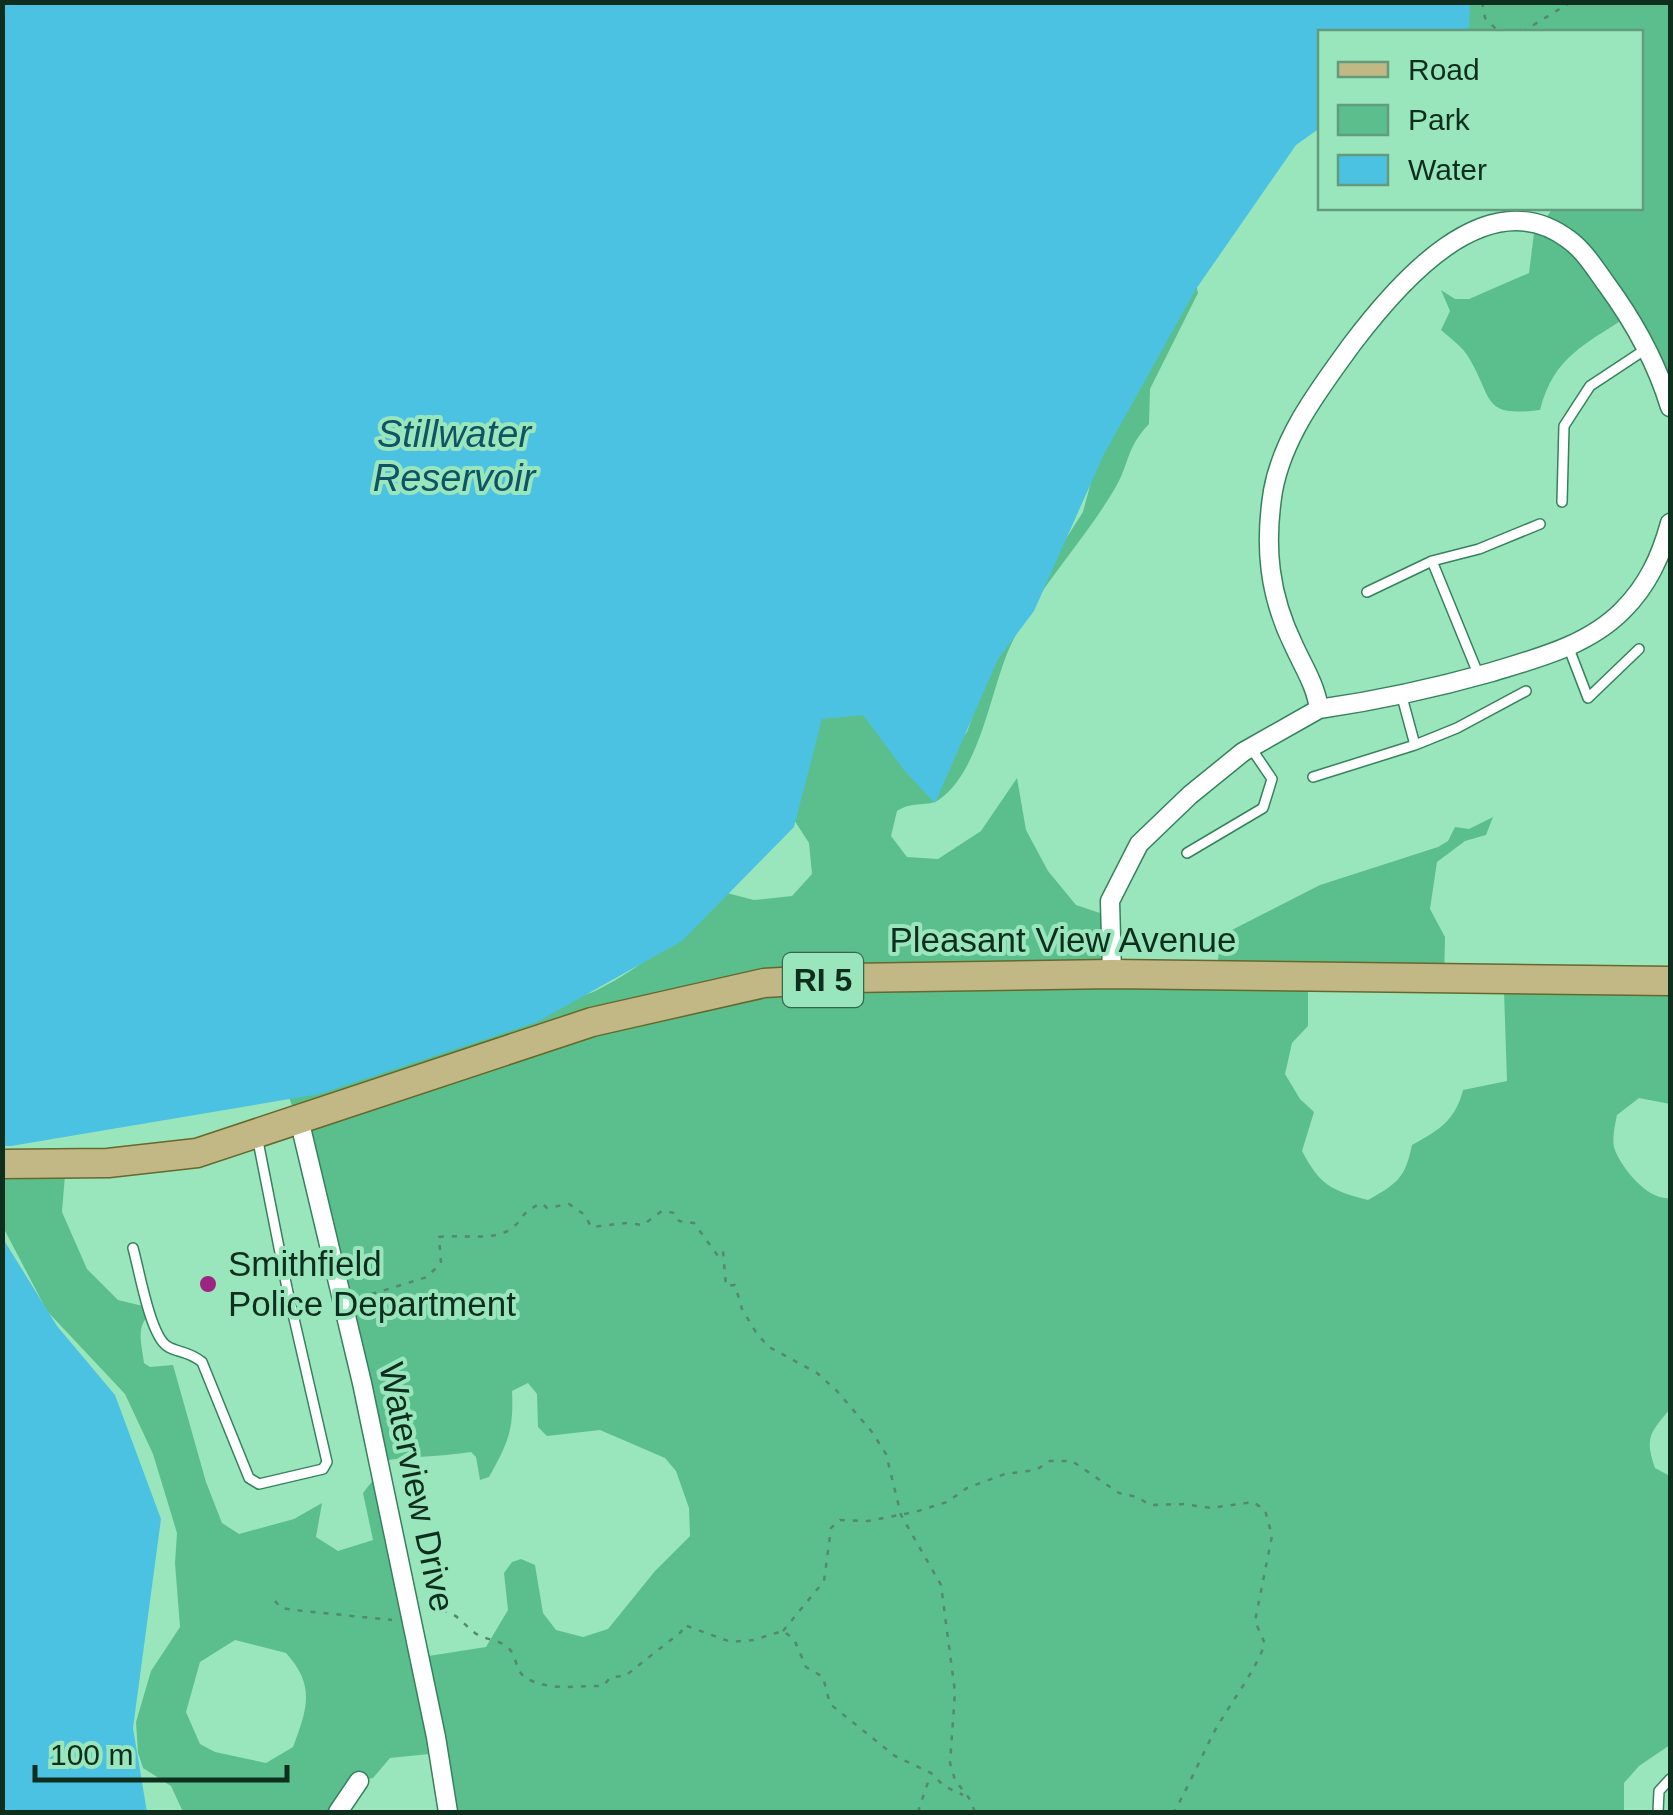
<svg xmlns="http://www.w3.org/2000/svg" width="1673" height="1815" font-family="Arial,sans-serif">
	<rect width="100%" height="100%" fill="#9ae6bc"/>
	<!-- green -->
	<path fill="#5bbf8d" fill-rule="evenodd" d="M1236 3H1670V372L1662 377 1628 316C1585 345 1554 356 1540 410 1481 417 1494 400 1469 358 1463 347 1450 338 1441 330L1450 311 1441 290 1455 299H1469L1529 273 1535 225 1543 222 1553 208H1640V32H1320Z
		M1194 276 1198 293 1150 389 1149 424C1125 449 1130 464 1114 490 1082 544 1035 591 1009 649 990 693 980 770 940 799 928 808 914 800 897 811L891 836 907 857 938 859 981 831 1017 778 1026 830 1048 871 1076 905 1109 916 1106 979 1217 974 1220 936 1320 885 1438 847 1448 841 1455 827 1469 829 1493 817 1486 835 1465 841 1437 862 1430 909 1445 937 1444 983 1308 985V1026L1292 1043 1285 1074 1300 1099 1314 1112 1302 1151C1320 1185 1330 1190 1368 1200 1398 1183 1405 1178 1412 1145 1439 1130 1455 1121 1463 1090L1507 1081 1504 991 1670 987V1104L1639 1098 1617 1115C1615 1125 1612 1137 1614 1147 1620 1167 1648 1201 1670 1198V1409C1651 1432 1644 1437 1655 1468L1670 1476V1745L1639 1766 1624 1783V1812H450L439 1753 390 1758 373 1778 360 1781 338 1812H183L171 1786 143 1768 138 1753 136 1722 151 1671 180 1627 175 1563 177 1533 153 1454 125 1394 47 1311 3 1227 2 1169 65 1175 62 1212 87 1269 118 1300 147 1307 150 1314C135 1327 142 1345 144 1363L150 1367 173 1365 206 1482 222 1523 239 1534 294 1519 322 1503 316 1537 338 1551 373 1540 363 1493 380 1471 422 1657 486 1647 508 1610 504 1573 512 1562 521 1559 535 1565 543 1613 556 1630 583 1637 608 1629 655 1571 690 1536 689 1508 676 1471 665 1458 600 1430 547 1436 538 1427 537 1394 528 1383 512 1391C514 1430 508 1443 489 1477L480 1480 476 1457 471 1452C440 1457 412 1456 380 1461L298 1123 289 1097 593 992C644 968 684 929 727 893L754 900 792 896 812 874 809 843 787 809 807 711 858 710 941 762 967 732 998 645 1083 512 1092 478V442ZM235 1640 286 1653C316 1686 307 1709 293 1747L266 1763 215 1752 200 1744 186 1712 200 1662Z"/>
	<!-- water -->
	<path fill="#4cc2e2" d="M3 2H1470V3L1469 27 1461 32H1320V128L1296 145 1196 289 1104 454 1034 611 998 659 935 803 904 770 863 715 822 719 794 827 682 941 537 1022 319 1094 11 1146H2Z
		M2 1237 57 1326 115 1395 161 1519 133 1728 147 1812H3Z"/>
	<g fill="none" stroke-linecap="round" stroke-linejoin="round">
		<defs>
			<path id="service" d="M1562 502 1564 426 1590 386 1646 349
				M1367 592 1432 561
				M1568 646 1588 698 1639 649
				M1479 676 1432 561 1479 549 1540 524
				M1415 745 1457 728 1526 691
				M1313 777 1415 745 1402 697
				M1187 853 1263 808 1272 779 1251 748
				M133 1248C139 1269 150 1335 167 1346 177 1353 187 1350 202 1362L249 1478 259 1484 323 1469 327 1462 287 1288 257 1136
				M1658 1812 1659 1791 1670 1779"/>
			<path id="minor" d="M1670 407C1657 364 1634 322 1607 285 1596 270 1584 250 1568 239 1486 178 1396 286 1352 344 1320 388 1283 436 1273 491 1264 547 1269 595 1294 646 1304 668 1316 686 1319 709 1381 700 1432 689 1492 672 1538 658 1589 645 1623 610 1648 585 1661 556 1670 523
				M1112 974 1110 901 1139 844 1190 795 1243 752 1319 709
				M299 1119 362 1383 436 1737 448 1812
				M338 1812 359 1781"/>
			<path id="primary" d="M2 1164 108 1163 197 1153 592 1022 764 983 849 978 1112 974 1670 981"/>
		</defs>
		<!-- service casing -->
		<use href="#service" stroke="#36825c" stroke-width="12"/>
		<!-- minor casing -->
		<use href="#minor" stroke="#36825c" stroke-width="21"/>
		<!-- primary casing -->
		<use href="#primary" stroke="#67682c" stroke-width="31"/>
		<!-- path -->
		<path stroke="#53896c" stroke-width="2.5" stroke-dasharray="5 8" stroke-linecap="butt" d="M1482 2 1485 18 1499 32
			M1522 32 1571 2
			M359 1298 427 1277 441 1263 439 1237C459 1234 495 1242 512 1228 527 1216 518 1214 542 1203L547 1208 569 1204 585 1215 591 1227 626 1223 643 1225 662 1211 675 1213 679 1221 694 1223 718 1256 723 1251 726 1286 735 1285 742 1309 757 1334 769 1347 817 1373 837 1391 872 1432 886 1454 901 1515 941 1585 955 1692 950 1763 955 1780 969 1798 975 1812
			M275 1601 281 1608 294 1610 392 1620
			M429 1610C456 1609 458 1620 475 1633 486 1641 503 1639 511 1651 519 1664 515 1674 532 1681 556 1691 580 1685 603 1686L611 1677 625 1676 681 1632 684 1625 731 1642 753 1640 783 1631 794 1639 806 1667 823 1677 830 1704 895 1756 931 1773 944 1786 963 1795
			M783 1631 824 1581 831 1528 840 1520 868 1521 915 1512 947 1502 967 1488 1005 1474 1036 1470 1050 1461H1072L1119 1493 1137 1497 1150 1505 1184 1504 1211 1508 1253 1502 1265 1510 1272 1536 1255 1621 1265 1644C1252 1677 1230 1703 1213 1734 1200 1760 1188 1787 1174 1812
			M918 1812 930 1776"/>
		<!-- service -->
		<use href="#service" stroke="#fff" stroke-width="9"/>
		<!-- minor -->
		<use href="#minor" stroke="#fff" stroke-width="18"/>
		<!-- primary -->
		<use href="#primary" stroke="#c1b885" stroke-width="28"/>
	</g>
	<!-- markers -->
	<circle fill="#9b257f" stroke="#9ae6bc" stroke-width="4" cx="208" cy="1284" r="10"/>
	<g text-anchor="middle" stroke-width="8" stroke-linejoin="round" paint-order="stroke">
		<!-- shield labels -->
		<rect fill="#9ae6bc" stroke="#38654d" stroke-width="2.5" x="783" y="953" width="80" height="54" rx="8"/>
		<g font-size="32" font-weight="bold" fill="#0e2e1e">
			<text x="823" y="991">RI 5</text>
		</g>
		<!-- street labels -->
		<g font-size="35" fill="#0e2e1e" stroke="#9ae6bc">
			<text x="1063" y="952">Pleasant View Avenue</text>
			<text transform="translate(417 1487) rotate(78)" y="12">Waterview Drive</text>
		</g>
		<!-- poi labels -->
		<g font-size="35" fill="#0e2e1e" stroke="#9ae6bc" text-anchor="start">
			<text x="228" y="1276">Smithfield<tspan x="228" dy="40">Police Department</tspan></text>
		</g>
		<!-- water labels -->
		<g font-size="38" font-style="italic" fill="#0f5364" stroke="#9ae6bc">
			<text x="454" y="447">Stillwater<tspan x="454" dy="44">Reservoir</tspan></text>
		</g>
	</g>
	<!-- border -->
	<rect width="1673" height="1815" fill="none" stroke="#0e2e1e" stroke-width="10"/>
	<!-- legend -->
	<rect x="1318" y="30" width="325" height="180" fill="#9ae6bc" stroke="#629c7d" stroke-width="2.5"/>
	<rect x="1338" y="62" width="50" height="15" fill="#c1b885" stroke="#629c7d" stroke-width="2.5"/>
	<text x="1408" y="80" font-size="30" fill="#0e2e1e">Road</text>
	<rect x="1338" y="105" width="50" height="30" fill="#5bbf8d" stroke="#629c7d" stroke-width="2.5"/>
	<text x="1408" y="130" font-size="30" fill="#0e2e1e">Park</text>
	<rect x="1338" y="155" width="50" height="30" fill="#4cc2e2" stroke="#629c7d" stroke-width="2.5"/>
	<text x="1408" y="180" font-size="30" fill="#0e2e1e">Water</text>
	<!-- scale -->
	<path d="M35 1765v15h252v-15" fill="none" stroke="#0e2e1e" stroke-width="5"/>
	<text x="50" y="1765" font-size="30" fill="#0e2e1e" stroke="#9ae6bc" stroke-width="8" paint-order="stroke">100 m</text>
</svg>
